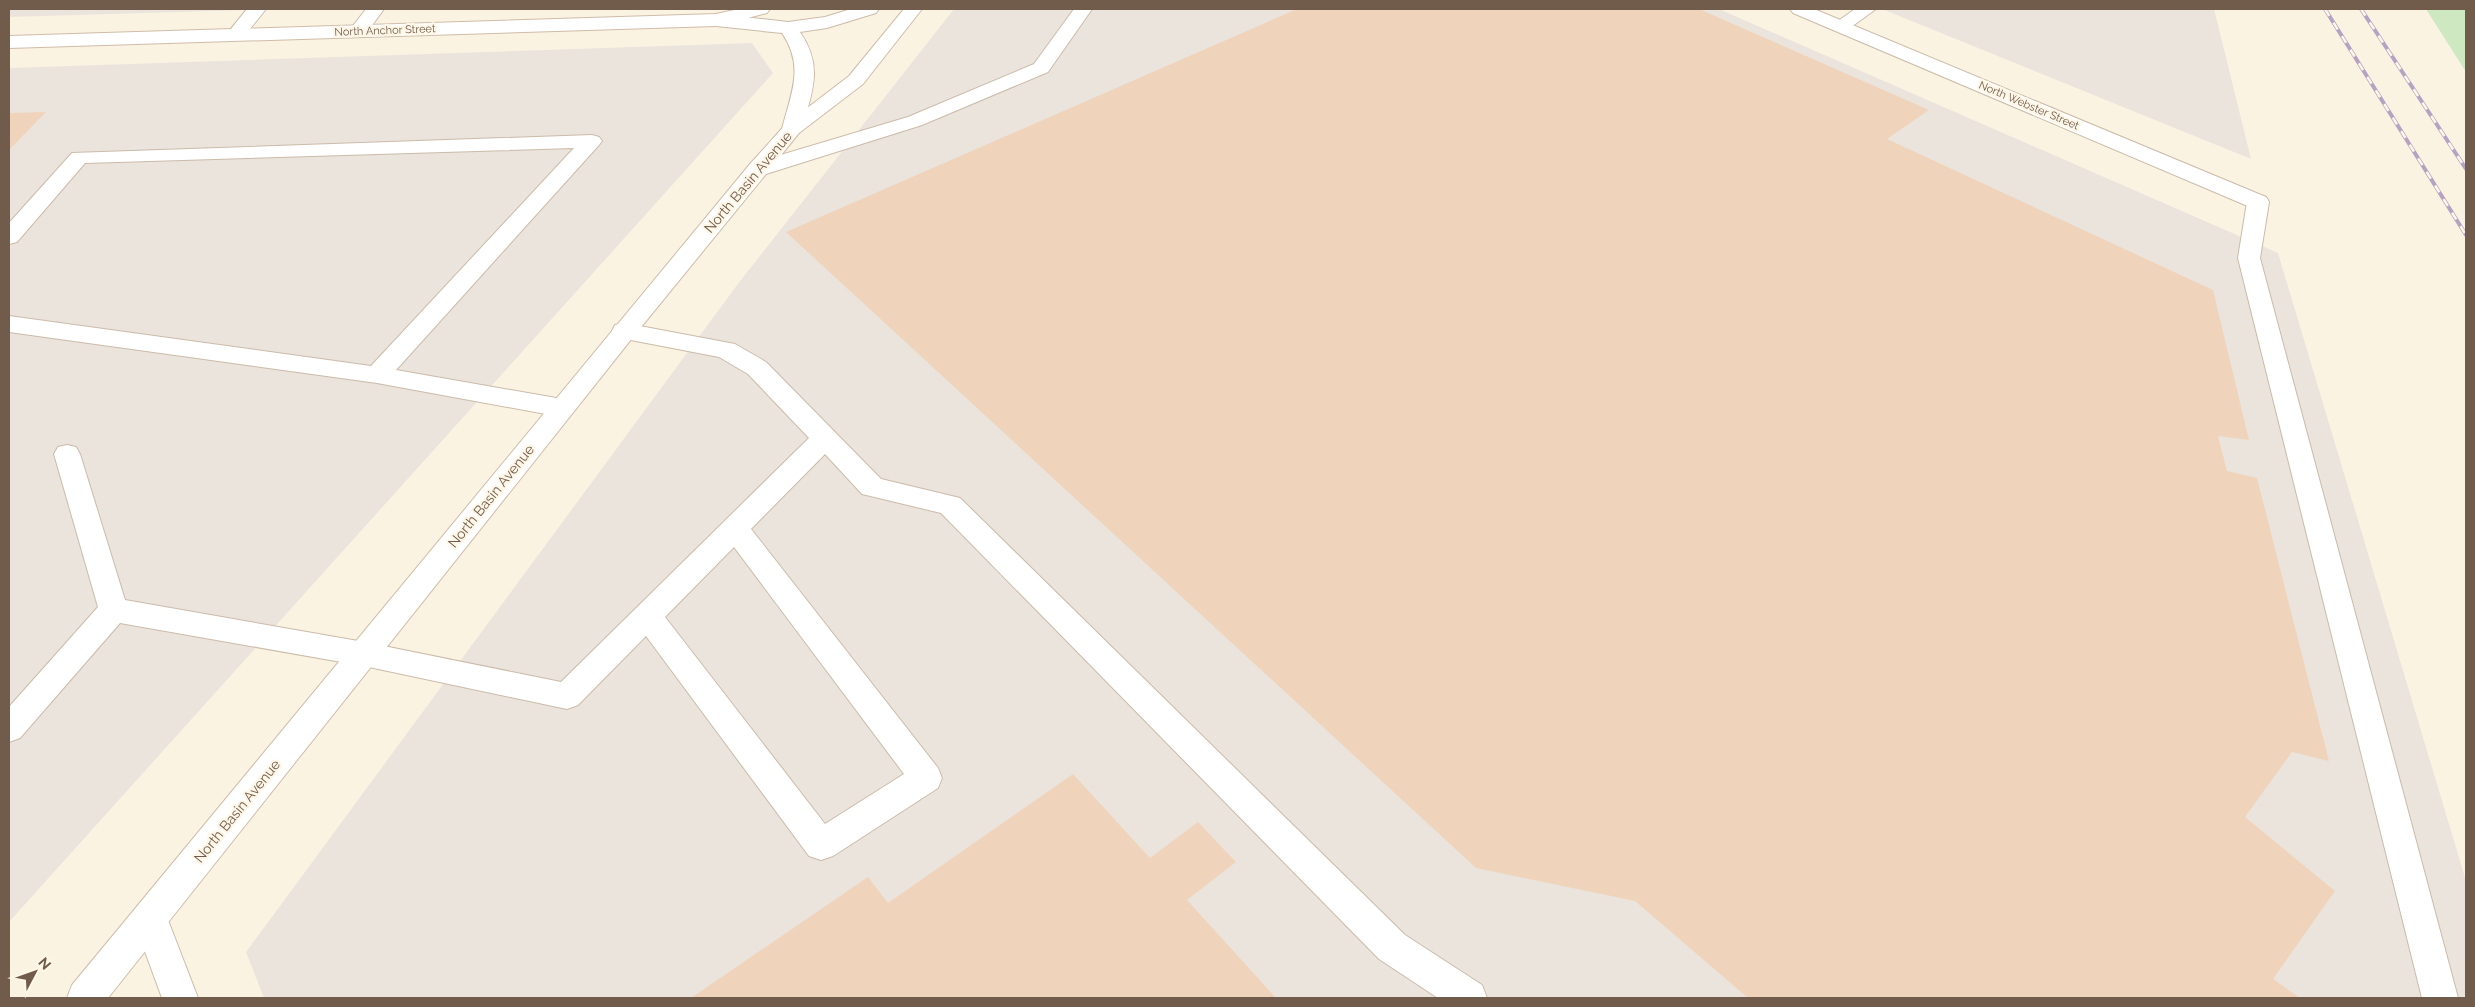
<svg xmlns="http://www.w3.org/2000/svg" width="2475" height="1007" font-family="Raleway,sans-serif">
	<rect width="100%" height="100%" fill="#fbf3e2"/>
	<!-- industrial -->
	<path fill="#eae4dd" d="M9 9H285L9 17Z
		M954 9H1719L2278 253 2466 881V998H264L246 952 737 285Z
		M1882 9H2214L2251 159Z
		M752 43 773 73 9 922V68Z"/>
	<!-- green -->
	<path fill="#cee8c1" d="M2426 9H2466V72Z"/>
	<!-- building -->
	<path fill="#efd4bb" d="M1297 9H1699L1929 110 1887 139 2213 290 2249 440 2218 436 2227 471 2257 478 2329 761 2292 752 2245 817 2335 891 2273 979 2300 998H1748L1635 901 1476 868 786 232Z
		M46 112 9 150V113Z
		M1073 774 1150 858 1198 822 1236 862 1187 900 1276 998H691L868 877 888 903Z"/>
	<g fill="none" stroke-linecap="round" stroke-linejoin="round">
		<defs>
			<path id="service" d="M247 9H266L242 39H228L226 35Z
				M366 9H384L365 35H351L349 31Z
				M1074 9H1092L1048 72 922 125 766 174 758 175 750 174 747 169 750 164 908 117 1034 64Z
				M1855 9H1876L1847 30H1833L1831 26Z
				M592 135 599 137 602 141 599 145 396 370 562 399 571 402 575 408 571 414 562 417 377 383 9 332V316L371 366 574 148 85 163 17 242 9 244V223L72 153Z
				M2258 195 2266 197 2269 202 2260 258 2458 998H2422L2238 258 2247 202 2250 197Z
				M624 323 735 344 766 362 881 479 960 498 1405 935 1482 985 1487 998H1438L1379 959 941 513 862 494 825 454 751 529 938 768 942 778 938 788 833 856 821 860 809 856 646 636 578 705 567 709 364 666 120 623 20 738 9 742V707L98 607 54 454 58 447 67 445 76 447 80 454 125 600 364 642 561 682 809 438 748 374 719 357 615 337 612 331 615 325ZM734 547 904 774 825 824 665 617Z"/>
			<path id="minor" d="M1790 9H1814L2266 197 2269 202 2266 207 2258 209 2250 207 1793 13Z
				M151 903 163 907 198 998H162L133 919 139 907Z"/>
			<path id="tertiary" d="M851 9H879L876 13 827 28 800 32C824 67 812 91 802 129L799 133 792 135 785 133 782 129C791 93 805 67 782 33L716 26 709 24 707 20 709 16 716 14 788 22 825 17Z"/>
			<path id="secondary" d="M739 9H770L767 13 716 26 9 48V36L716 14Z
				M904 9H922L863 84 799 133 766 174 633 337 108 998H67L72 985 750 164 785 125 849 76Z"/>
		</defs>
		<!-- service casing -->
		<use href="#service" stroke="#cbbba9" stroke-width="2"/>
		<!-- minor casing -->
		<use href="#minor" stroke="#cbbba9" stroke-width="2"/>
		<!-- tertiary casing -->
		<use href="#tertiary" stroke="#cbbba9" stroke-width="2"/>
		<!-- secondary casing -->
		<use href="#secondary" stroke="#cfbca8" stroke-width="2"/>
		<!-- service -->
		<use href="#service" fill="#fff" fill-rule="evenodd"/>
		<!-- minor -->
		<use href="#minor" fill="#fff" fill-rule="evenodd"/>
		<!-- tertiary -->
		<use href="#tertiary" fill="#fff" fill-rule="evenodd"/>
		<!-- secondary -->
		<use href="#secondary" fill="#fff" fill-rule="evenodd"/>
		<defs>
			<path id="rail" d="M2325 9 2466 235
				M2361 9 2466 169"/>
		</defs>
		<!-- rail casing -->
		<use href="#rail" stroke="#b6a2c3" stroke-width="4"/>
		<!-- rail -->
		<use href="#rail" stroke="#fef7e8" stroke-width="2.5" stroke-dasharray="8" stroke-linecap="butt"/>
	</g>
	<g text-anchor="middle" stroke-width="4.5" stroke-linejoin="round" paint-order="stroke">
		<!-- far-street labels -->
		<g font-size="11" fill="#715b4a" stroke="#fef7e8">
			<text transform="translate(385 30) rotate(-2)" y="4">North Anchor Street</text>
			<text transform="translate(2029 105) rotate(23)" y="4">North Webster Street</text>
		</g>
		<!-- street labels -->
		<g font-size="14" fill="#715b4a" stroke="#fef7e8">
			<text transform="translate(748 182) rotate(-50)" y="5">North Basin Avenue</text>
			<text transform="translate(491 496) rotate(-51)" y="5">North Basin Avenue</text>
			<text transform="translate(237 811) rotate(-51)" y="5">North Basin Avenue</text>
		</g>
	</g>
	<!-- border -->
	<rect width="2475" height="1007" fill="none" stroke="#715b4a" stroke-width="20"/>
	<!-- north arrow -->
	<g transform="translate(35 972) rotate(49)" stroke="#fef7e8" stroke-width="4" paint-order="stroke">
	<path d="M0-4L9 19L0 12L-9 19Z" fill="#715b4a"/>
	<text y="-8" font-size="14" font-weight="bold" text-anchor="middle" fill="#715b4a">N</text>
	</g>
</svg>
